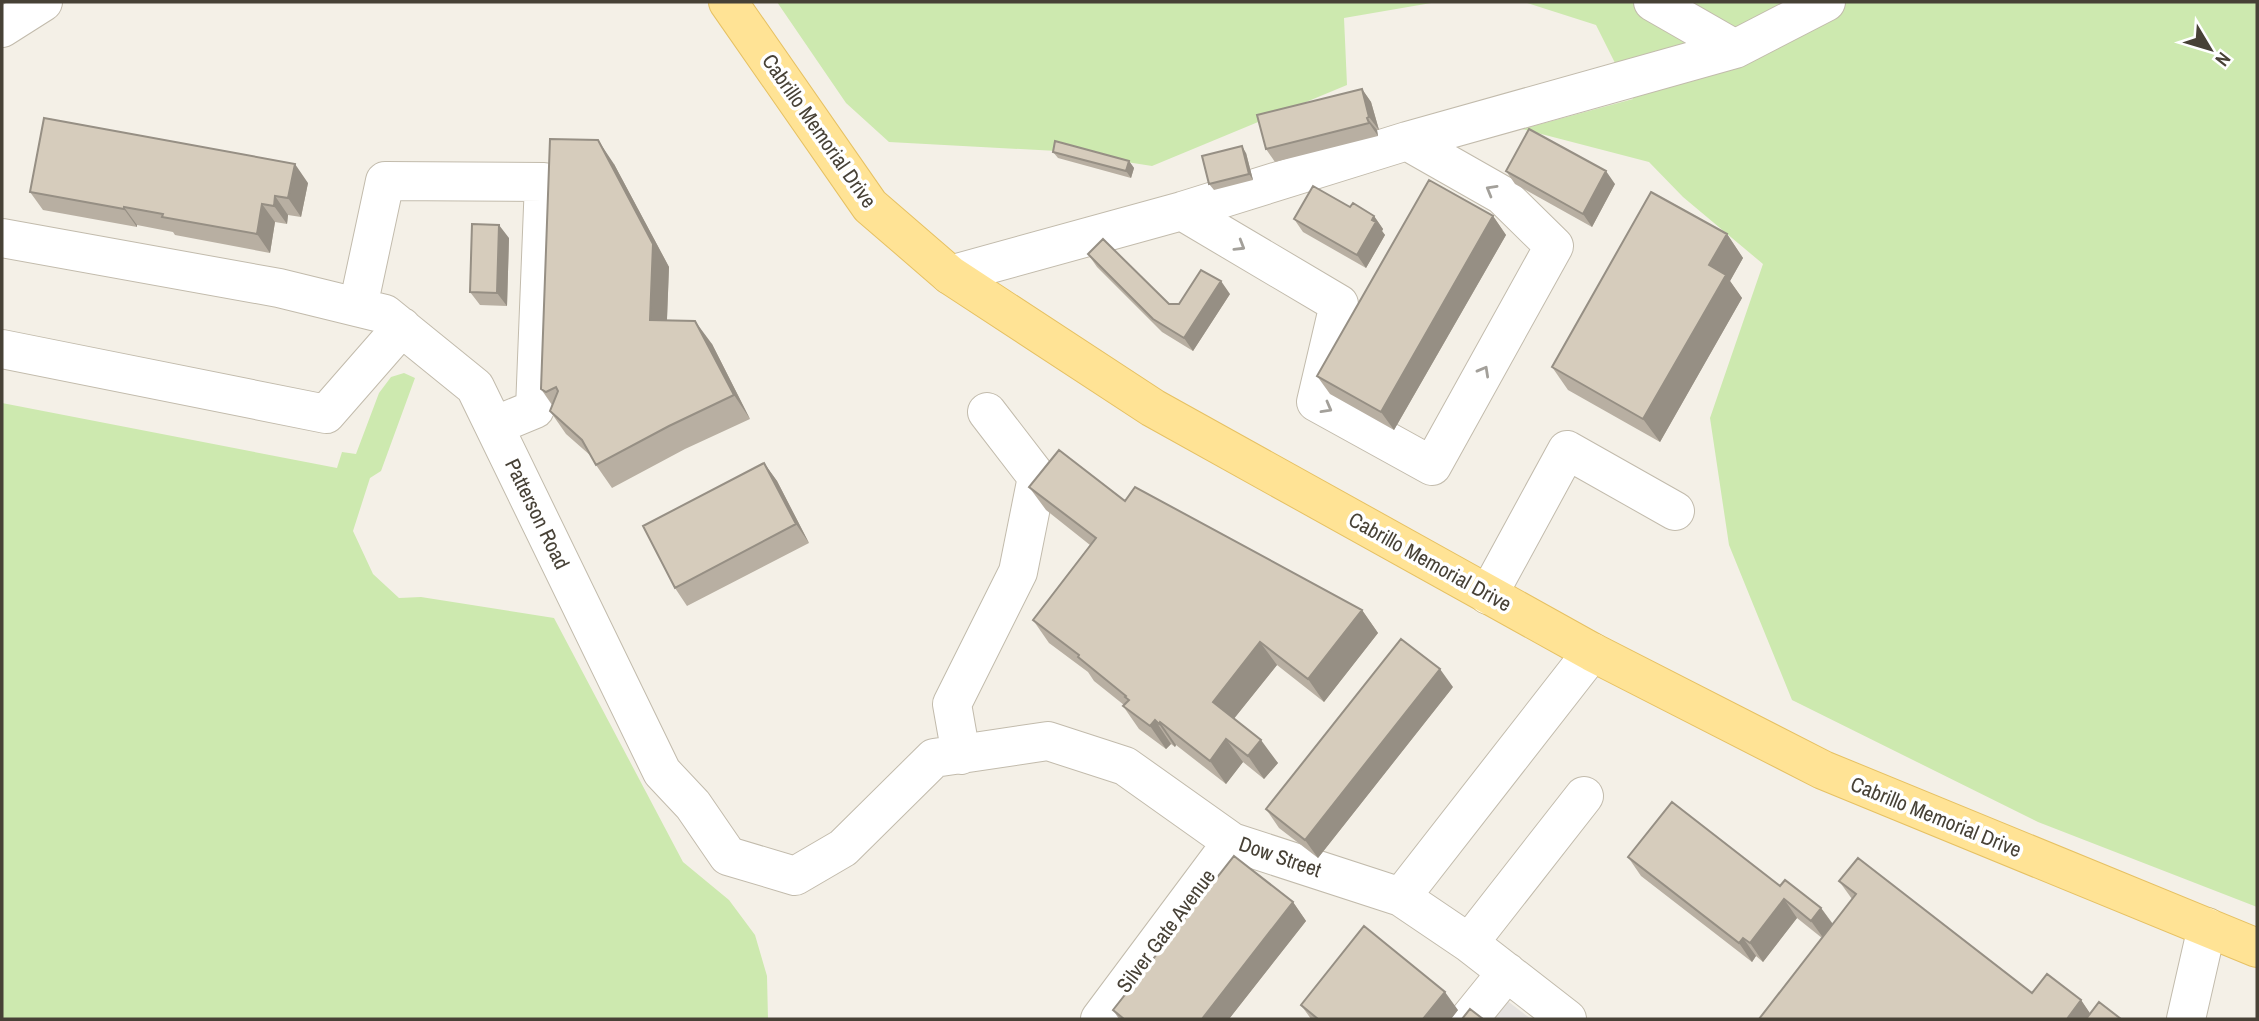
<svg xmlns="http://www.w3.org/2000/svg" width="2259" height="1021" font-family="'Archivo Narrow',sans-serif">
	<rect width="100%" height="100%" fill="#f4f0e7"/>
	<!-- green -->
	<path fill="#cde9af" d="M777 2H1437L1344 18 1347 85 1152 166 1057 151 889 142 846 103Z
		M1524 2H2257V907L2038 822 1792 700 1729 545 1710 418 1763 264 1683 197 1649 162 1522 129 1633 99 1596 25Z
		M404 373 415 378 381 471 370 478 353 531 373 574 399 598 421 597 554 618 683 862 729 900 755 935 767 976 768 1019H2V403L337 468 342 452 356 454 379 393 391 377Z"/>
	<!-- parking -->
	<path fill="#e5e2df" d="M1488 986 1531 1019H1460Z"/>
	<g fill="none" stroke-linecap="round" stroke-linejoin="round">
		<defs>
			<path id="minor" d="M1653 2 1735 49
				M2 28 43 2
				M1182 211 1339 304 1316 402 1432 466 1554 246 1502 195 1407 141
				M2 238 279 288 385 314 475 387 662 772 693 805 728 856 795 876 843 848 934 758 1048 741 1125 766 1232 842 1401 897 1469 943 1567 1019
				M950 275 1182 211 1407 141 1735 49 1826 2
				M358 307 385 181 544 182 535 409 494 426
				M2 349 326 414 402 327
				M1488 595 1567 450 1675 511
				M961 755 952 704 1018 572 1037 477 987 412
				M1401 897 1592 652
				M1469 943 1584 796
				M1100 1019 1232 842
				M1469 1019 1507 972
				M2186 1019 2207 927"/>
			<path id="major" d="M728 2 870 206 950 275 1153 408 1592 652 1823 770 2257 948"/>
		</defs>
		<!-- minor casing -->
		<use href="#minor" stroke="#c2bbac" stroke-width="40"/>
		<!-- major casing -->
		<use href="#major" stroke="#e6c163" stroke-width="40"/>
		<!-- minor -->
		<use href="#minor" stroke="#fff" stroke-width="38"/>
		<!-- major -->
		<use href="#major" stroke="#ffe395" stroke-width="38"/>
	</g>
	<!-- wall -->
	<path fill="#b8afa2" d="M1362 89 1371 102 1379 130H1377L1378 136 1275 162 1266 149Z
		M1053 152 1129 161 1134 168 1131 178 1058 158Z
		M1246 153 1253 180 1214 190 1209 184Z
		M614 164 669 267 667 320 712 344 750 419 685 449 612 488 596 465 591 456 566 434 550 411 552 405 541 389Z
		M1506 171 1615 184 1592 227 1515 184Z
		M308 183 301 217 288 215 287 224 275 222 270 253 175 235 173 232 137 225V227L43 210 30 192Z
		M1350 207 1374 216 1383 229 1382 231 1385 235 1366 268 1303 232 1294 219Z
		M1493 216 1506 235 1394 430 1330 394 1317 376Z
		M1727 234 1743 258 1730 281 1742 298 1660 442 1568 390 1552 367Z
		M509 238 507 306 480 305 470 292Z
		M1088 254 1169 304H1179L1230 294 1193 351 1162 332 1097 267Z
		M764 463 777 481 809 543 687 606 675 588Z
		M1029 487 1125 501 1362 610 1378 633 1324 702 1277 665 1234 718 1278 763 1264 779 1243 762 1226 784 1176 745 1175 747 1171 744 1166 749 1139 729 1123 706 1124 705 1094 681 1088 672 1049 643 1033 620 1090 545 1046 510Z
		M1453 687 1318 858 1279 828 1266 809Z
		M1628 857 1780 886 1821 908 1833 924 1852 899 1839 881 2032 993 2081 1000 2090 1014 2121 1019H1759L1822 938 1797 918 1763 962 1756 956 1752 962 1641 876Z
		M1293 902 1306 921 1229 1019H1119L1113 1010Z
		M1301 1005 1458 1010 1451 1019H1311Z"/>
	<!-- shaded-wall -->
	<path fill="#968f84" d="M1362 89 1371 102 1379 130 1369 117Z
		M1367 118 1377 130 1378 136 1369 123Z
		M598 140 614 164 669 267 666 343 650 320Z
		M1242 146 1246 153 1253 180 1249 174Z
		M1129 161 1134 168 1131 178 1126 171Z
		M295 164 308 183 301 217 288 198Z
		M1606 171 1615 184 1592 227 1583 214Z
		M275 196 288 215 287 224 274 206Z
		M262 204 275 222 270 253 257 234Z
		M124 207 137 225V227L124 209Z
		M1374 216 1383 229 1382 231 1385 235 1366 268 1357 255Z
		M1493 216 1506 235 1394 430 1381 412Z
		M499 225 509 238 507 306 497 293Z
		M1727 234 1743 258 1730 281 1742 298 1660 442 1643 419 1709 265Z
		M1221 281 1230 294 1193 351 1184 338Z
		M695 321 712 344 750 419 734 395Z
		M764 463 777 481 809 543 796 524Z
		M1362 610 1378 633 1324 702 1308 679Z
		M1260 642 1277 665 1229 725 1213 702Z
		M1440 669 1453 687 1318 858 1305 840Z
		M1155 720 1171 744 1166 749 1150 726Z
		M1160 722 1176 745 1175 747 1159 724Z
		M1226 739 1243 762 1226 784 1210 761Z
		M1261 740 1278 763 1264 779 1248 756Z
		M1784 899 1797 918 1763 962 1750 943Z
		M1293 902 1306 921 1229 1019H1202Z
		M1821 908 1834 926 1824 939 1811 921Z
		M1743 938 1756 956 1752 962 1739 943Z
		M1445 992 1458 1010 1451 1019H1423Z
		M2081 1000 2094 1019H2067Z"/>
	<!-- building -->
	<path fill="#d6ccbc" stroke="#968f84" stroke-width="2" d="M1362 89 1369 117 1367 118 1369 123 1266 149 1257 115Z
		M44 118 295 164 288 198 275 196 274 206 262 204 257 234 162 217 163 214 124 207V209L30 192Z
		M1529 129 1606 171 1583 214 1506 171Z
		M550 139 598 140 653 244 650 320 695 321 734 395 669 426 596 465 582 440 550 411 558 391 556 387 546 392 541 389Z
		M1055 141 1129 161 1126 171 1053 152Z
		M1242 146 1249 174 1209 184 1202 156Z
		M1429 180 1493 216 1381 412 1317 376Z
		M1313 186 1350 207 1353 203 1374 216 1372 220 1376 222 1357 255 1294 219Z
		M1651 192 1727 234 1709 265 1726 275 1643 419 1552 367Z
		M472 224 499 225 497 293 470 292Z
		M1103 239 1169 304H1179L1201 270 1221 281 1184 338 1153 319 1088 254Z
		M1059 450 1125 501 1135 487 1362 610 1308 679 1260 642 1213 702 1261 740 1248 756 1226 739 1210 761 1160 722 1159 724 1155 720 1150 726 1123 706 1129 700 1125 697 1126 696 1078 657 1079 655 1033 620 1096 538 1029 487Z
		M764 463 796 524 675 588 643 526Z
		M1401 639 1440 669 1305 840 1266 809Z
		M1672 802 1780 886 1785 880 1821 908 1811 921 1784 899 1750 943 1743 938 1739 943 1628 857Z
		M1234 856 1293 902 1202 1019H1124L1113 1010Z
		M1858 858 2032 993 2047 974 2081 1000 2067 1019H1759L1856 894 1839 881Z
		M1364 926 1445 992 1423 1019H1318L1301 1005Z
		M2099 1002 2121 1019H2086Z
		M1470 1009 1483 1019H1462Z"/>
	<!-- one-way arrows -->
	<defs><path id="oneway-chevron" d="M-2-3.5L2.5 0L-2 3.5" fill="none" stroke-width="1.6" stroke-linecap="round" stroke-linejoin="round" transform="scale(1.75)"/></defs>
	<g stroke="#a3a09a">
		<use href="#oneway-chevron" transform="translate(1491 190) rotate(-150)"/>
		<use href="#oneway-chevron" transform="translate(1240 246) rotate(31)"/>
		<use href="#oneway-chevron" transform="translate(1484 371) rotate(-61)"/>
		<use href="#oneway-chevron" transform="translate(1327 408) rotate(29)"/>
	</g>
	<g text-anchor="middle" stroke-width="7" stroke-linejoin="round" paint-order="stroke">
		<!-- street labels -->
		<g font-size="21" fill="#474136" stroke="#fff">
			<text transform="translate(819 131) rotate(55)" y="7">Cabrillo Memorial Drive</text>
			<text transform="translate(537 514) rotate(64)" y="7">Patterson Road</text>
			<text transform="translate(1430 562) rotate(29)" y="7">Cabrillo Memorial Drive</text>
			<text transform="translate(1936 817) rotate(22)" y="7">Cabrillo Memorial Drive</text>
			<text transform="translate(1280 857) rotate(19)" y="7">Dow Street</text>
			<text transform="translate(1166 931) rotate(-53)" y="7">Silver Gate Avenue</text>
		</g>
	</g>
	<!-- border -->
	<rect width="2259" height="1021" fill="none" stroke="#474136" stroke-width="7"/>
	<!-- north arrow -->
	<g transform="translate(2210 49) rotate(128)" stroke="#ffffff" stroke-width="5" paint-order="stroke">
	<path d="M0-5L12 26L0 18L-12 26Z" fill="#474136"/>
	<text y="-10" font-size="19" font-weight="bold" text-anchor="middle" fill="#474136">N</text>
	</g>
</svg>
